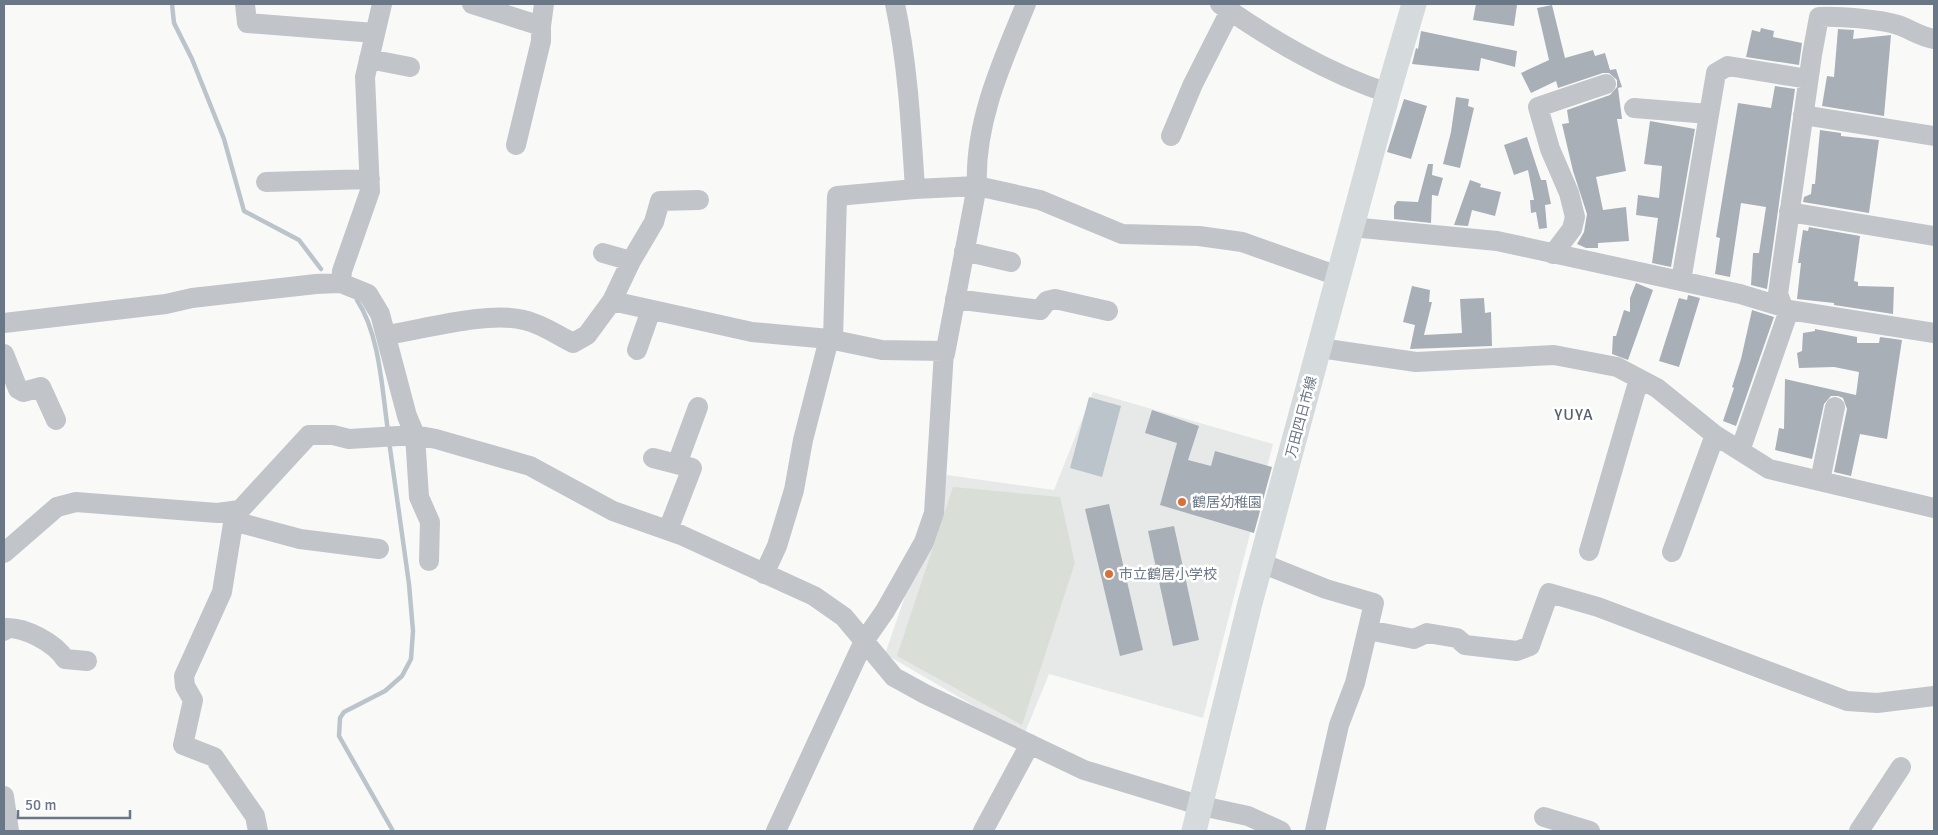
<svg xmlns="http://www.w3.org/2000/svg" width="1938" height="835" font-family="Signika,'Noto Sans JP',sans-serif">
	<rect width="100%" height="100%" fill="#f9faf8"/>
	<!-- built -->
	<path fill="#e7e9e9" d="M1093 392 1273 444 1203 718 1049 674 1024 735 885 654 947 475 1054 490Z"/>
	<!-- green -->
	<path fill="#d9ded7" d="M953 487 1060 497 1075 563 1022 725 897 656Z"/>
	<!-- water -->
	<path fill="#bbc4ca" d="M1089 397 1121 406 1102 477 1070 468Z"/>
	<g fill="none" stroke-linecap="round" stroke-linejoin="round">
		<!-- stream -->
		<path stroke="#bbc4ca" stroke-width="4.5" d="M172 4 174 23 192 59 224 139 244 211 299 240 321 269
			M357 300C380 335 382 390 388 431
			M389 441 409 584 413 631 411 659 402 676 385 691 344 712 340 718 339 736 393 831"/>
	</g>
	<!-- building -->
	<path fill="#a8afb7" d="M1476 4 1517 5 1514 26 1473 20Z
		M1552 5 1565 58 1593 50 1595 56 1605 53 1610 70 1616 69 1622 87 1618 88 1622 119H1617L1626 171 1596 177 1603 210 1626 207 1629 241 1598 243V248H1586L1577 244 1584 232 1587 214 1573 171 1562 124 1569 123 1567 110 1610 95 1617 87V80L1609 73H1603L1558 88 1556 81 1531 93 1521 73 1549 60 1537 8Z
		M1761 28 1774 31 1773 37 1802 43 1799 65 1746 57 1752 30 1760 32Z
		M1838 29 1854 30 1853 39 1891 35 1884 116 1822 106 1827 76 1834 77Z
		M1421 31 1517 51 1515 67 1481 58 1479 71 1412 64 1416 48 1418 49Z
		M1775 86 1795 89 1767 289 1751 285 1753 253H1759L1766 207 1741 203 1730 277 1715 274 1720 238 1716 237 1738 103 1771 108Z
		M1456 97 1469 99 1468 106 1474 108 1460 168 1443 164 1451 132Z
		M1404 99 1427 106 1411 159 1387 152Z
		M1650 121 1695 129 1671 267 1652 263 1658 218 1636 215 1638 195 1659 198 1662 166 1644 164Z
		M1820 130 1841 133V136L1879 140 1869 213 1803 202 1804 197 1811 194 1812 184H1815Z
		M1527 137 1541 180H1546L1551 204 1545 205 1547 228 1539 229 1536 212 1531 213 1530 200H1534L1528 170 1514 175 1504 145Z
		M1428 164H1433L1432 175 1443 178 1438 196 1432 195 1431 223 1394 219V206L1397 201 1418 202Z
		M1470 180 1481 184 1480 187 1501 192 1495 216 1472 210 1468 226 1454 225Z
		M1809 227 1860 236 1854 281 1858 282V286L1894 287 1893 314 1834 305V303L1797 299 1801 263H1798L1803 230 1808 231Z
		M1636 283 1653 290 1628 360 1612 354 1613 336H1616L1624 310 1630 312V298Z
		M1412 286 1430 290 1429 302H1432L1424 335 1462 333 1460 299 1484 298 1485 313 1491 312 1492 346 1410 349 1415 325 1403 322Z
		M1688 295 1700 298 1679 367 1659 361 1679 298 1687 300Z
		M1752 310 1774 317 1736 426 1723 421 1734 388 1732 387 1741 359Z
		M1815 329 1857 337V343H1879L1880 337 1902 340 1887 439 1860 434 1851 476 1834 472 1847 409 1843 398 1838 396H1831L1824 404 1812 459 1775 450 1779 428 1784 429 1785 379 1856 395 1859 372 1834 367 1799 368 1797 353 1802 351 1803 333 1815 331Z
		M1152 410 1199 426 1188 460 1211 466 1215 451 1272 467 1254 533 1160 505 1177 443 1145 433Z
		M1109 504 1143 650 1120 656 1085 509Z
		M1174 526 1199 640 1173 646 1148 531Z"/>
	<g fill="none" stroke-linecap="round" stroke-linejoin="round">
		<!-- minor -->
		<path stroke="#c1c5c9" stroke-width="20" d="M245 4 247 23 375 33
			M472 4 541 26V41L516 145
			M895 4C908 65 911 127 915 189
			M1220 4C1272 40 1327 73 1388 93
			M541 26 544 4
			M1934 39C1921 37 1910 29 1898 25 1880 19 1838 16 1819 17L1812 55 1778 294 1783 307 1789 310 1934 333
			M369 59 410 67
			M1634 108 1709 114
			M1803 115 1934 136
			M1171 136 1193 84 1230 11
			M266 182 370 179
			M1789 212 1934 236
			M1351 227 1497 241 1740 294 1783 307
			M964 251 1011 262
			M603 253 631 261 612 301
			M1553 254 1572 229 1575 217 1569 193 1550 149 1538 107 1606 84
			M631 261 654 222 660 201 699 200
			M1681 281 1716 73 1728 66 1808 79
			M341 283 342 271 370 191 365 77 382 4
			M955 299 1040 310 1047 301 1055 299 1108 311
			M4 323 166 304 192 298 316 284 341 283 368 294 380 314 407 416 415 435 436 439 530 466 613 511 681 535 814 596 844 617 894 677 925 694 1084 770 1202 806 1248 816 1281 831
			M387 335C425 329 488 311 524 320 542 324 557 335 573 343L587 335 612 301 752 332 829 339 803 440 794 490 777 546 764 574
			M829 339 882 350 944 351
			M833 340 837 196 915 189 977 186 1040 200 1122 234 1199 236 1242 242 1338 276
			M1320 348 1416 362 1554 355 1617 367 1657 388 1715 435 1769 469 1934 508
			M637 350 651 310
			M4 354 18 389 23 392 41 387 56 420
			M1740 451 1789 310
			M653 458 692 468 668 530
			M677 464 698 407
			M1820 481 1835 407
			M235 511 222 592 184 676 185 686 193 700 183 745 214 757 255 816 258 831
			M233 521 300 539 379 549
			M1589 551 1639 379
			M1672 552 1715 435
			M4 553 57 507 76 502 217 513 240 510 309 435H333L349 439 415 435 419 497 430 522 429 561
			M1261 563 1326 589 1374 603 1355 683 1339 725 1315 831
			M1368 630 1414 639 1427 633 1457 638 1465 645 1517 651 1530 646 1549 593 1598 607 1847 701 1877 703 1934 696
			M4 631 6 628C25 627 55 643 65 659L87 661
			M4 796 9 831
			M1544 817 1590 831
			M776 831 864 641 885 611 924 542 934 513 944 351 945 354 977 186C974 123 1002 62 1026 4
			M983 831 1030 744
			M1859 831 1901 767"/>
		<!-- major -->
		<path stroke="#d5dadd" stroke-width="25" d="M1194 831 1250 603 1388 93 1414 4"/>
	</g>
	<!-- markers -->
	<g fill="#da6f37" stroke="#fff" stroke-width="2">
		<circle cx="1182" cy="502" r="5"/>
		<circle cx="1109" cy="574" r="5"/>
	</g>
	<g text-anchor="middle" stroke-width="5" stroke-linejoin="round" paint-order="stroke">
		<!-- street labels -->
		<g font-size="14" fill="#6a7787" stroke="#fff">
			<text transform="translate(1301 417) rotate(-75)" y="5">万田四日市線</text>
		</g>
		<!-- poi labels -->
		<g font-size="14" fill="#6a7787" stroke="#fff" text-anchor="start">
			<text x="1192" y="507">鶴居幼稚園</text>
			<text x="1119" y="579">市立鶴居小学校</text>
		</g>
		<!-- quarter labels -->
		<g font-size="16" letter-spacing="1" fill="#58616c" stroke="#fff">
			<text x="1574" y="420">YUYA</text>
		</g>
	</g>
	<!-- border -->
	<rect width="1938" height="835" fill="none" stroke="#6a7787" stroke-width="10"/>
	<!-- scale -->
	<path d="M18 810v8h112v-8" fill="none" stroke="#6a7787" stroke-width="2.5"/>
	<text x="25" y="810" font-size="15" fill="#6a7787" stroke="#ffffff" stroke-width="4" paint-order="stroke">50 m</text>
</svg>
